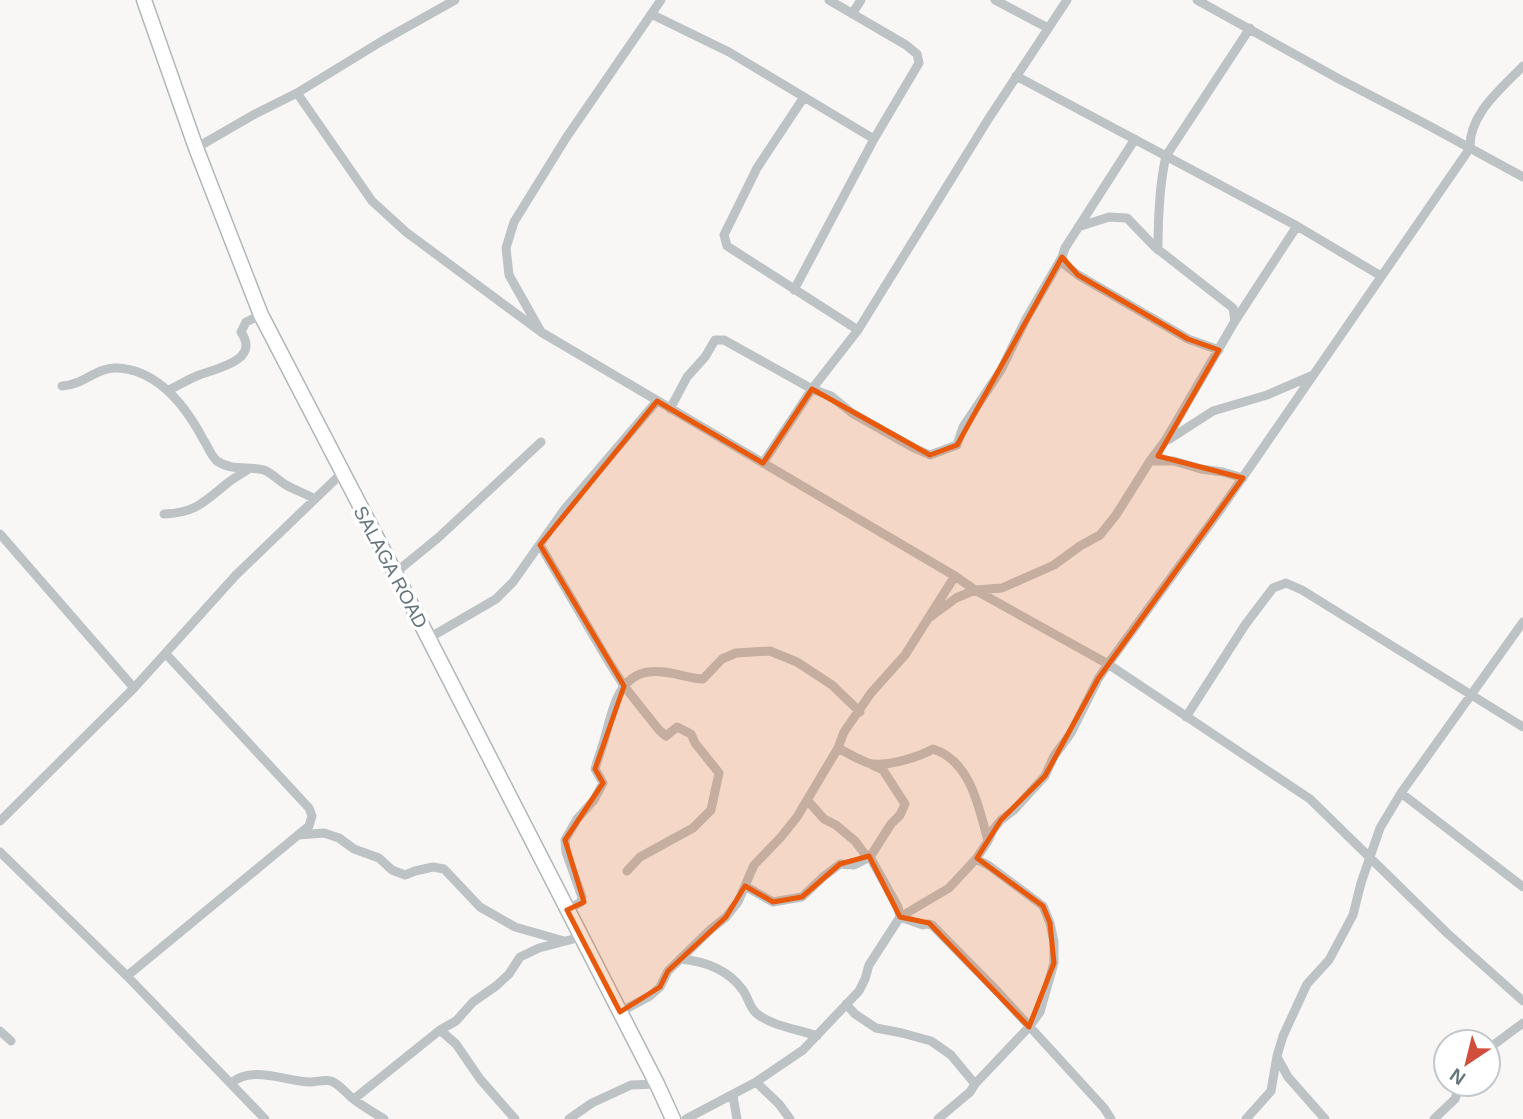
<svg xmlns="http://www.w3.org/2000/svg" width="1523" height="1119" font-family="Arial,sans-serif">
	<rect width="100%" height="100%" fill="#f8f7f5"/>
	<g fill="none" stroke-linecap="round" stroke-linejoin="round">
		<defs>
			<path id="primary" d="M144 0 196 148 261 315 395 573 657 1084 673 1119"/>
		</defs>
		<!-- primary casing -->
		<use href="#primary" stroke="#b1b7b9" stroke-width="17"/>
		<!-- street -->
		<path stroke="#bdc2c5" stroke-width="9" d="M995 0 1048 28
			M1197 0 1339 79 1424 123 1523 177
			M651 14 729 52 874 139
			M852 14 861 0
			M1016 76 1297 226 1381 276
			M297 93 372 201 406 232 541 332 955 576 975 590 1108 664 1310 799 1447 933 1523 1001
			M804 97 757 168 724 235 727 246 858 330
			M1135 139 1065 248 1062 257 1065 265 1078 275 1188 339 1219 350
			M196 148 255 114 297 93 382 41 455 0
			M1078 227 1109 217 1127 218 1155 247 1233 308 1235 321
			M1158 250C1158 219 1159 186 1166 156L1250 28
			M794 290 874 139 919 63 917 54 906 45 829 0
			M540 330 509 275 506 248 514 222 566 138 661 0
			M62 386C84 385 96 367 117 368 158 370 185 405 203 439 208 446 210 455 217 461 231 471 249 466 264 470 272 473 279 481 286 485 295 490 306 494 315 499
			M169 390C179 385 189 379 199 375 219 368 260 360 241 332L246 322 261 315
			M670 409 687 377 705 357 715 340H724L812 389 831 396 852 413 914 448 930 455 957 445 963 427 1001 370 1026 319 1062 257
			M1168 440 1213 411 1267 395 1311 376
			M1150 461H1174L1201 469 1223 472 1243 478
			M763 463 812 389 858 330 989 118 1067 0
			M164 514C194 513 203 503 225 485 232 479 241 474 249 469
			M0 534 134 688
			M540 545 607 659 624 686 659 730 666 736 677 727 691 734 695 743 719 773 711 810 693 828 640 857 627 871
			M395 573 439 537 541 442
			M929 618 956 598 975 590 1002 588 1054 565 1080 546 1100 535 1116 515 1150 461 1165 441 1235 321 1297 226
			M429 638 496 599 513 582 564 510 657 401
			M1186 717 1245 625 1273 588 1286 583 1302 590 1523 727
			M838 748C847 753 858 759 868 763 884 768 919 757 933 749 971 761 979 808 988 841
			M872 765 883 770 905 804 900 815 891 824 870 857 898 907 900 917
			M1401 793 1523 887
			M808 801 824 819 836 825 855 841 867 857
			M0 821 134 688 236 575 342 473
			M299 835 324 833 339 838 354 849 379 858 392 870 405 875 415 871 433 867 444 869 480 907 515 927 564 941
			M0 852 127 976 265 1119
			M745 886 773 902 802 897 823 877 840 864 854 865 870 857
			M567 910 581 902 582 897 566 852 565 840 577 819 594 800 603 783 595 769C598 758 602 748 605 737 612 712 617 677 648 672 667 669 685 678 703 679L722 659 736 653 770 651 797 662 832 685 860 712
			M900 917 923 925 927 924 932 925 998 992 1104 1108 1111 1119
			M680 959C704 961 727 969 742 989 748 996 749 1007 756 1013 771 1026 798 1029 817 1036
			M127 976 309 826 312 816 309 808 166 654
			M846 1004 855 1014 876 1028 902 1033 931 1041 951 1055 975 1084
			M620 1012 650 996 660 987 668 971 710 930 726 917 738 902 754 865 781 837 797 817 838 748 844 732 871 693 905 655 955 576
			M440 1030 456 1044 480 1079 515 1119
			M0 1031 11 1041
			M1488 1049 1523 1023
			M1277 1057 1288 1077 1325 1119
			M756 1082 779 1104 790 1119
			M231 1083C253 1065 284 1081 310 1082 317 1082 324 1079 331 1081 339 1084 346 1093 352 1098 362 1106 373 1112 384 1119
			M733 1096 737 1119
			M354 1099 440 1030 456 1021 473 1002 496 986 509 974 520 957 539 948 581 937
			M569 1119 592 1103 631 1085 657 1084
			M686 1119 756 1082 803 1050 859 991 865 979 869 965 900 917 949 888 976 859 988 841 993 830 1001 820 1014 810 1045 776 1054 756 1071 733 1098 679 1108 664 1223 506 1470 148C1469 114 1501 89 1523 66
			M938 1119 970 1092 975 1084 1029 1027 1040 1012 1054 963V942L1050 923 1043 906 1015 885 988 865 976 859
			M1246 1119 1271 1091 1277 1056 1283 1036 1307 984 1329 960 1353 915 1361 883 1380 828 1401 793 1523 622
			M1434 1119 1455 1099 1460 1084"/>
		<!-- primary -->
		<use href="#primary" stroke="#fff" stroke-width="14"/>
	</g>
	<!-- marked area -->
	<path fill="#e8590c" fill-opacity="0.2" stroke="#e8590c" stroke-width="5" stroke-linejoin="round" d="M1062 257 1078 275 1188 339 1219 350 1158 456 1243 478 1098 679 1045 776 1001 820 977 858 1043 906 1050 923 1054 963 1029 1027 929 923 900 917 869 856 840 864 802 897 773 902 745 886 726 917 668 971 660 987 620 1012 567 910 584 902 565 840 603 783 595 769 624 686 540 545 657 401 763 463 812 389 930 455 957 445Z"/>
	<g text-anchor="middle" stroke-width="7" stroke-linejoin="round" paint-order="stroke">
		<!-- street labels -->
		<g font-size="19" fill="#66767d" stroke="#fff">
			<text transform="translate(391 567) rotate(62)" y="7">SALAGA ROAD</text>
		</g>
	</g>
	<!-- north arrow -->
	<g transform="translate(1467 1063) rotate(215)"><circle r="33" fill="#ffffff" stroke="#c2c8cb" stroke-width="2"/>
	<path d="M0-5L12 26L0 18L-12 26Z" fill="#d14d3c"/>
	<text y="-10" font-size="19" font-weight="bold" text-anchor="middle" fill="#66767d">N</text>
	</g>
</svg>
